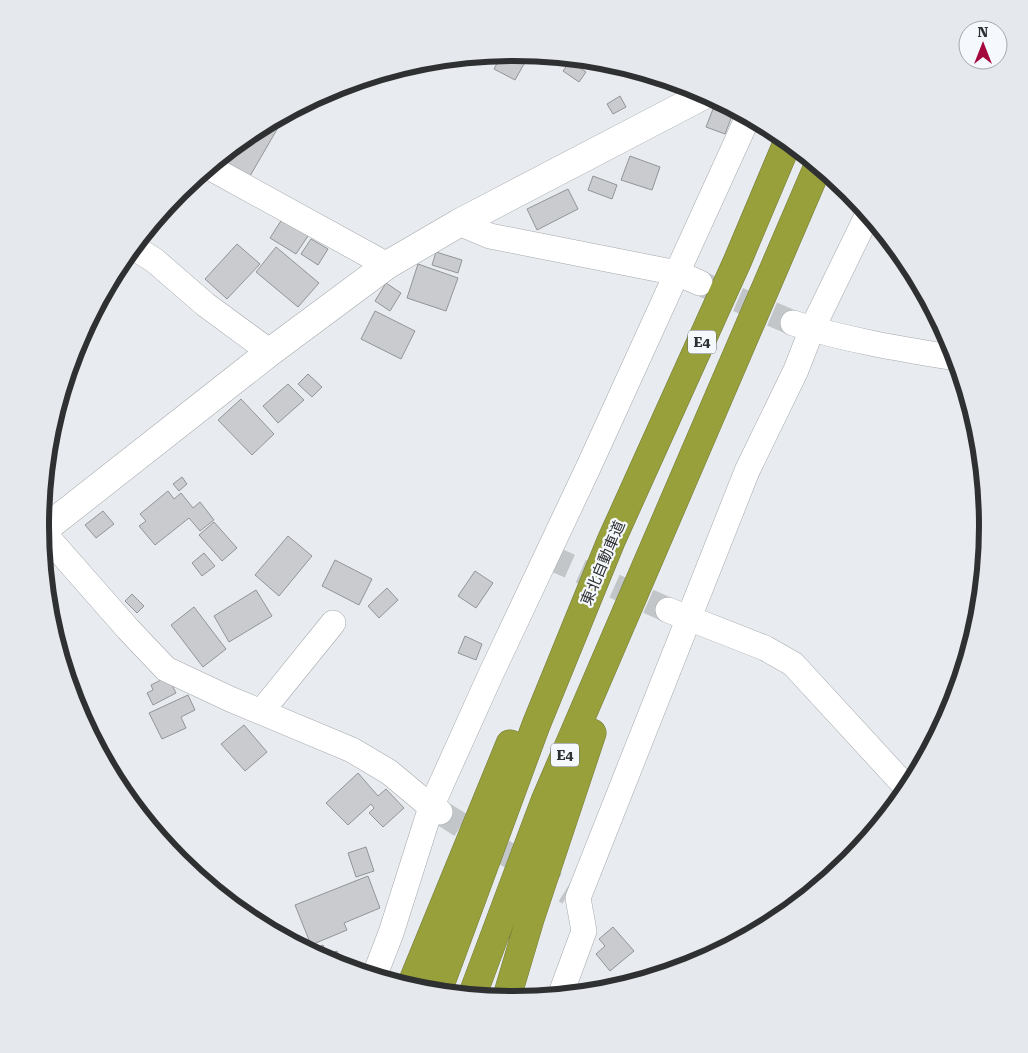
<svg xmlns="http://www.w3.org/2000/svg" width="1028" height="1053" font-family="'Roboto Serif','Noto Sans JP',serif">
	<rect width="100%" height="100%" fill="#e8ebef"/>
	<!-- building -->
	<path fill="#c9cbcf" stroke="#929598" d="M514 53 529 55 515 80 494 69 502 54Z
		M570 61 586 72 579 82 563 71Z
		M620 96 626 107 613 114 607 104Z
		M713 109 732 116 725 134 706 127Z
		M279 117 283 119 250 176 221 159 223 155 251 132Z
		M630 156 660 167 652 190 621 180Z
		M593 176 617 185 612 199 588 190Z
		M568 189 578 209 537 230 527 209Z
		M284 216 310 233 296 254 270 238Z
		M311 239 328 249 318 265 301 254Z
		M237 244 260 264 227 299 205 279Z
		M276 247 319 283 298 307 256 272Z
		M436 252 462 260 458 273 432 265Z
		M418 264 458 278 446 311 407 298Z
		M386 283 401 293 390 311 375 301Z
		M375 311 415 331 401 359 361 339Z
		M308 374 322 387 312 397 298 384Z
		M288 384 304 400 278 423 263 406Z
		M241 399 274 434 252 455 218 420Z
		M182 477 187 484 179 491 173 484Z
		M168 491 174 499 181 493 193 508 200 502 214 520 200 531 189 518 155 545 139 526 146 521 140 514Z
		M103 511 114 524 96 538 85 525Z
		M214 522 237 548 222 561 199 535Z
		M288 536 312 556 279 596 255 575Z
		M204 553 215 566 202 576 192 563Z
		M335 560 372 579 359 605 322 586Z
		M475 571 493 583 476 608 458 596Z
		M387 588 398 600 379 618 368 606Z
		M256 590 272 616 229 642 214 616Z
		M132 594 144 606 137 613 125 601Z
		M194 607 226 649 203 667 171 625Z
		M465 636 482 644 476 660 458 653Z
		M161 680 171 683 176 693 153 705 147 693 153 690 151 685Z
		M188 695 195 710 181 717 186 728 162 739 149 713Z
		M244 725 267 752 245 771 221 744Z
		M358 773 378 796 386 789 404 808 383 827 369 813 374 808 371 804 348 825 326 803Z
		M366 847 374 871 356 877 348 853Z
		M368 876 380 908 344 923 347 930 311 945 295 905Z
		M613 927 634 951 610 971 596 954 605 946 599 939Z
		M323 945 330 963 308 951Z
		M337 951 344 968 333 964 328 954Z"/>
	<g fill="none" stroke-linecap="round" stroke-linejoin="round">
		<!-- minor-tunnel -->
		<path stroke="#c3c6c9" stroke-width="25" stroke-dasharray="25 12" stroke-linecap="butt" d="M704 285 793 323
			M547 556 668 610
			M440 812 569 893"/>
		<defs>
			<path id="minor" d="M209 167 387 265
				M459 223 490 236 677 273 700 283
				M133 247 154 260 206 305 270 352
				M793 323C845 340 901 349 956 358
				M42 531 128 629 166 669 230 699 352 750 389 772 431 807 440 812
				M668 610 765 648 793 664 908 789
				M261 712 333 623
				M374 977 391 933 431 807 490 676 589 466 748 117
				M560 996 584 931 578 898 747 471 796 370 812 329 868 214"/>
			<path id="tertiary" d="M41 532 270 352 387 265 459 223 706 94"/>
			<path id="motorway" d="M410 988 510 744
				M437 993 536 725 611 541 737 262 788 141
				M472 996 545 801 818 166
				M506 1000 530 919 592 733"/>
		</defs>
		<!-- minor casing -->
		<use href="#minor" stroke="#a5a8ab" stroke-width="26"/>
		<!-- tertiary casing -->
		<use href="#tertiary" stroke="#a5a8ab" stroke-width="29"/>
		<!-- motorway casing -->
		<use href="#motorway" stroke="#737938" stroke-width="29"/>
		<!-- minor -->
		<use href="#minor" stroke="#fff" stroke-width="25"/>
		<!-- tertiary -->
		<use href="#tertiary" stroke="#fff" stroke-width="28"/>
		<!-- motorway -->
		<use href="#motorway" stroke="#97a03b" stroke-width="28"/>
	</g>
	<g text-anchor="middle" stroke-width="4.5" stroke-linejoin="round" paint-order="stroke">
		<!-- shield labels -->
		<g fill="#f5f8fc" stroke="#6a6c6f" stroke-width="1">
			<rect x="688" y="330.5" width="28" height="23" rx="4"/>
			<rect x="551" y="743.5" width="28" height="23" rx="4"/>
		</g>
		<g font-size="14" font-weight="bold" fill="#2f3032">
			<text x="702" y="347">E4</text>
			<text x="565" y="760">E4</text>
		</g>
		<!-- street labels -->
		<g font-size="15" fill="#2f3032" stroke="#f5f8fc">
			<text transform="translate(603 563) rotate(-67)" y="5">東北自動車道</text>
		</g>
	</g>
	<!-- crop -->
	<path d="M0 0H1028V1053H0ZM49 526a465 465 0 1 1 930 0a465 465 0 1 1-930 0Z" fill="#e5e8ec" fill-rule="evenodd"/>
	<path fill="none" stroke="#2f3032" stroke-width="6" d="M49 526a465 465 0 1 1 930 0a465 465 0 1 1-930 0Z"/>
	<!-- north arrow -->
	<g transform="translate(983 45)"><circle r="24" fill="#f5f8fc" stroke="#a6a8ab"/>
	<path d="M0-4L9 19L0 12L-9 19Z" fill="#a3073c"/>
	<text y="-8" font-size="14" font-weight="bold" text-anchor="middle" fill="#2f3032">N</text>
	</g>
</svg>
